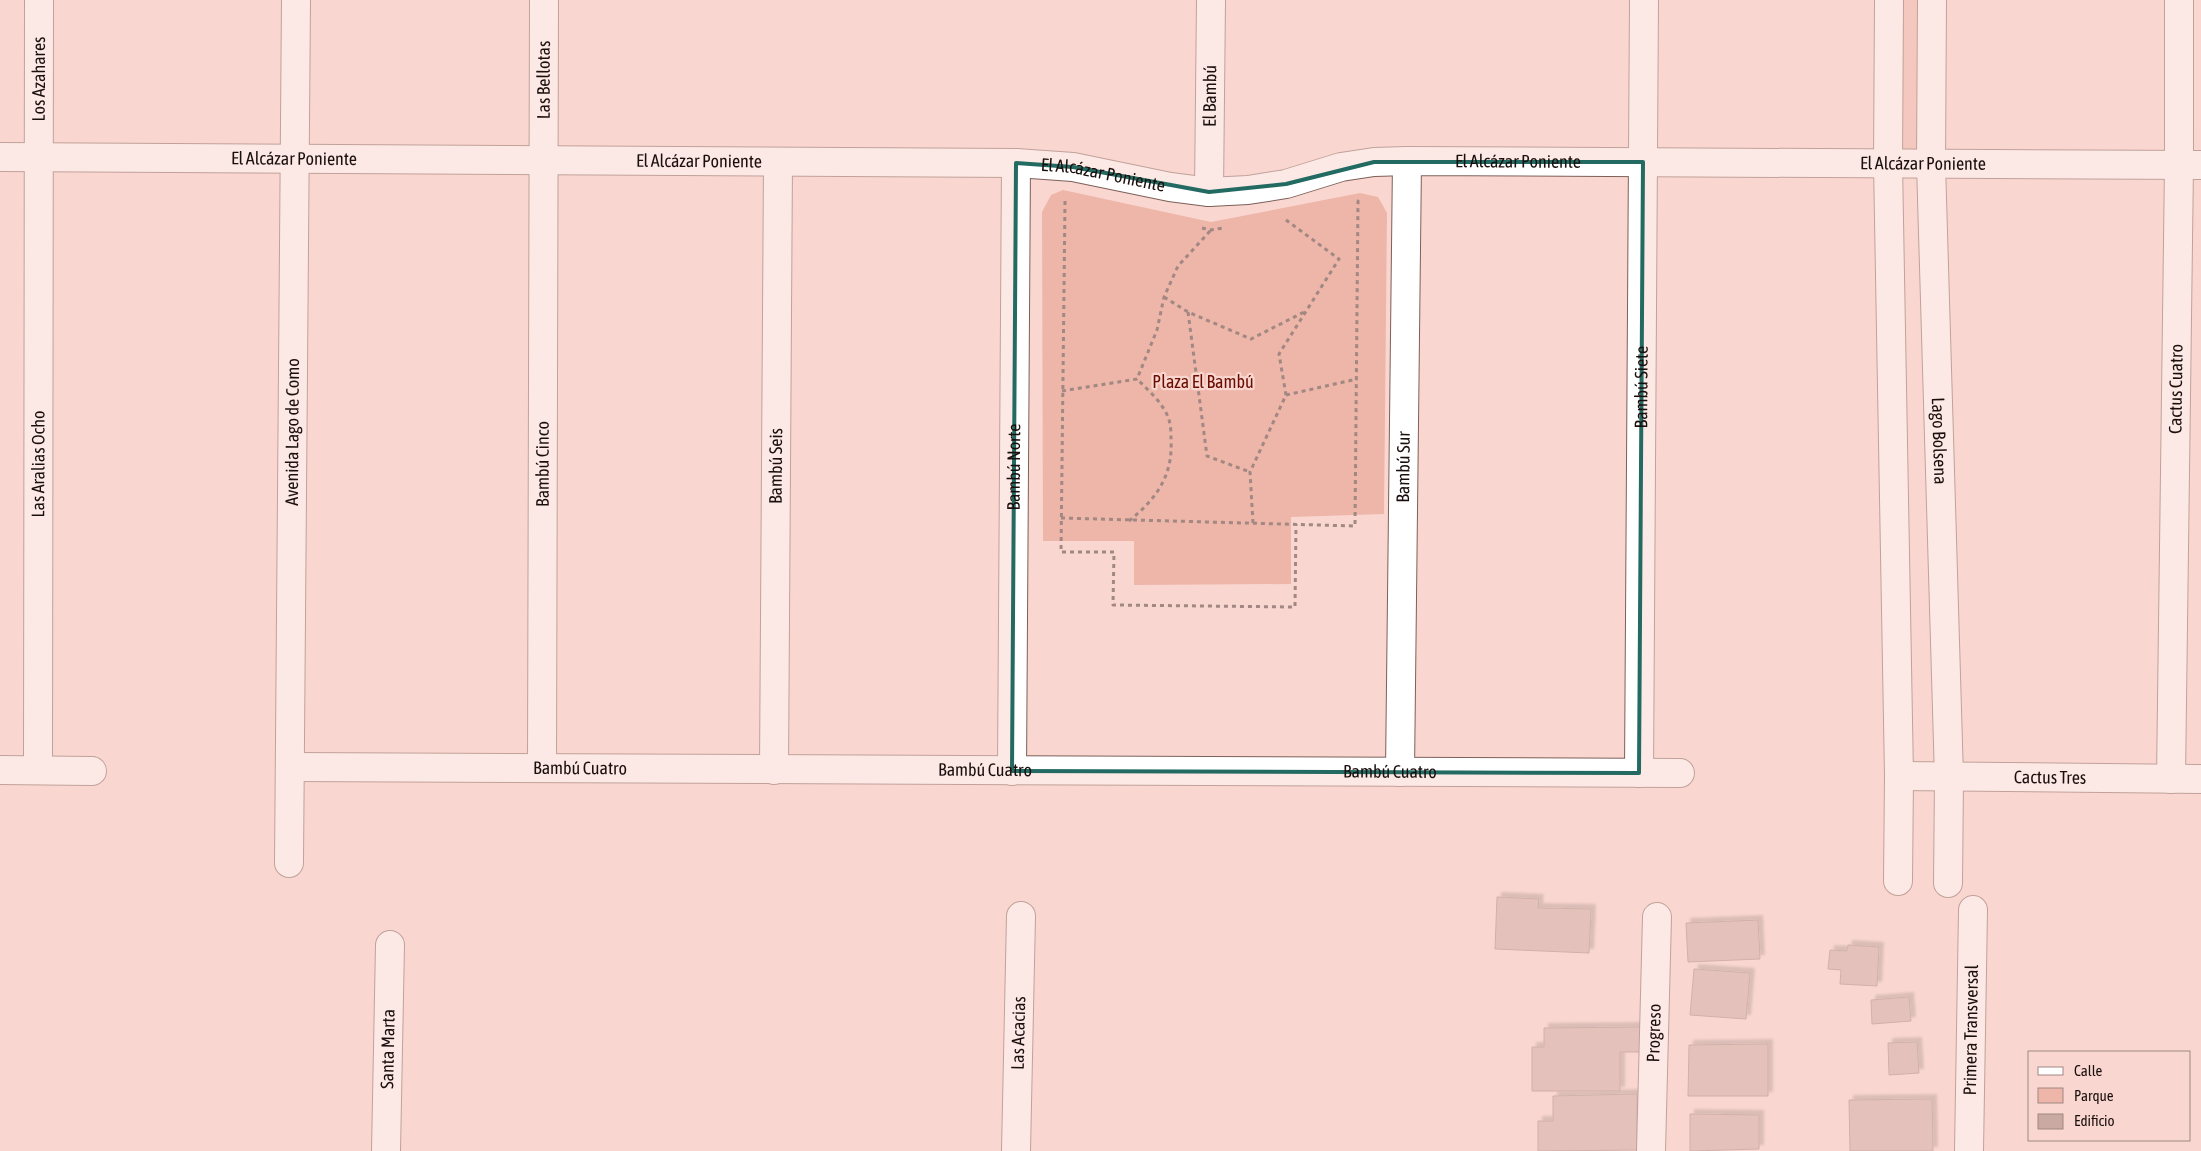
<svg xmlns="http://www.w3.org/2000/svg" width="2201" height="1151" font-family="'Asap Condensed',sans-serif">
	<defs>
		<filter id="shadow"><feDropShadow dx="4.5" dy="-4.5" stdDeviation="1" flood-color="#0004"/></filter>
	</defs>
	<rect width="100%" height="100%" fill="#f9d7d0"/>
	<!-- green -->
	<path fill="#eeb5a9" d="M1895 0H1925V159H1892Z
		M1063 190 1211 222 1360 193 1378 197 1387 213 1384 514 1291 517V584L1134 585V541H1043L1042 212 1051 195Z"/>
	<!-- building -->
	<path fill="#c9a9a2" stroke="#a1827b" filter="url(#shadow)" d="M1497 897 1539 899 1538 908 1591 909 1589 953 1495 949Z
		M1758 920 1760 959 1688 962 1686 923Z
		M1848 945 1879 947 1877 986 1840 984 1841 970 1828 969 1830 950 1847 951Z
		M1694 969 1750 973 1746 1019 1690 1015Z
		M1909 997 1911 1021 1872 1024 1871 1000Z
		M1642 1027V1052H1620V1091H1532V1047H1544V1028Z
		M1917 1042 1919 1073 1889 1075 1888 1043Z
		M1768 1044V1096H1688L1689 1045Z
		M1637 1094V1150L1538 1151V1121H1553V1096Z
		M1932 1099 1933 1151H1850L1849 1100Z
		M1690 1114 1759 1115V1149L1690 1151Z"/>
	<g fill="none" stroke-linecap="round" stroke-linejoin="round">
		<defs>
			<g id="street">
				<path d="M1889 0 1888 164 1899 776 1898 881"/>
				<path id="s1" d="M1932 0 1931 164 1949 778 1948 883"/>
				<path id="s2" d="M0 157 1016 163 1073 167 1170 187 1209 192 1248 190 1286 184 1341 167 1374 162 1407 161 2201 165"/>
				<path id="s3" d="M1209 192 1211 0"/>
				<path id="s4" d="M290 767 1680 773"/>
				<path id="s5" d="M542 768 544 0"/>
				<path d="M0 770 92 771"/>
				<path id="s6" d="M38 770 39 0"/>
				<path id="s7" d="M774 770 778 162"/>
				<path id="s8" d="M1012 771 1016 163"/>
				<path id="s9" d="M1400 772 1407 161"/>
				<path id="s10" d="M1639 773 1644 0"/>
				<path id="s11" d="M1899 776 2201 779"/>
				<path id="s12" d="M2171 779 2179 165V0"/>
				<path id="s13" d="M289 863 296 0"/>
				<path id="s14" d="M386 1151 390 945"/>
				<path id="s15" d="M1016 1151 1021 916"/>
				<path id="s16" d="M1651 1151 1657 917"/>
				<path id="s17" d="M1969 1151 1973 910"/>
			</g>
		</defs>
		<!-- street casing -->
		<use href="#street" stroke="#7d6059" stroke-width="30"/>
		<!-- path -->
		<path stroke="#a18883" stroke-width="3" stroke-dasharray="4 4" stroke-linecap="butt" d="M1065 201 1061 552H1114L1113 605 1295 607 1296 524
			M1202 228 1211 230 1223 228
			M1164 297 1188 312 1251 339 1306 311
			M1188 312 1207 456 1250 472
			M1062 391 1137 379 1157 330 1164 297 1178 266 1211 230
			M1286 395 1357 379
			M1061 518 1355 526 1358 201 1354 202
			M1129 521C1156 499 1173 476 1171 440 1171 433 1171 424 1168 417 1162 402 1148 390 1137 379
			M1253 523 1250 472 1286 395 1279 354 1339 259 1286 220"/>
		<!-- street -->
		<use href="#street" stroke="#fff" stroke-width="28"/>
	</g>
	<!-- marked area -->
	<path d="M0 0H2201V1151H0ZM1374 162H1643L1639 773 1012 771 1016 163 1073 167 1209 192 1286 184Z" fill="#f9d7d0" fill-opacity=".55" fill-rule="evenodd"/>
	<path fill="none" stroke="#236b62" stroke-width="4" stroke-linejoin="round" d="M1374 162H1643L1639 773 1012 771 1016 163 1073 167 1209 192 1286 184Z"/>
	<g text-anchor="middle" stroke-width="4.5" stroke-linejoin="round" paint-order="stroke">
		<!-- street labels -->
		<g font-size="18" fill="#1a0f0d" stroke="#f9d7d0">
			<text dy="6" stroke="none"><textPath href="#s6" startOffset="691">Los Azahares</textPath></text>
			<text dy="6" stroke="none"><textPath href="#s5" startOffset="688">Las Bellotas</textPath></text>
			<text dy="6" stroke="none"><textPath href="#s3" startOffset="96">El Bambú</textPath></text>
			<text dy="6" stroke="none"><textPath href="#s2" startOffset="294">El Alcázar Poniente</textPath></text>
			<text dy="6" stroke="none"><textPath href="#s2" startOffset="699">El Alcázar Poniente</textPath></text>
			<text dy="6" stroke="none"><textPath href="#s2" startOffset="1524">El Alcázar Poniente</textPath></text>
			<text dy="6" stroke="none"><textPath href="#s2" startOffset="1929">El Alcázar Poniente</textPath></text>
			<text dy="6" stroke="none"><textPath href="#s2" startOffset="1104">El Alcázar Poniente</textPath></text>
			<text dy="6" stroke="none"><textPath href="#s10" startOffset="386">Bambú Siete</textPath></text>
			<text dy="6" stroke="none"><textPath href="#s12" startOffset="390">Cactus Cuatro</textPath></text>
			<text dy="6" stroke="none"><textPath href="#s13" startOffset="431">Avenida Lago de Como</textPath></text>
			<text dy="6" stroke="none"><textPath href="#s1" startOffset="441">Lago Bolsena</textPath></text>
			<text dy="6" stroke="none"><textPath href="#s6" startOffset="306">Las Aralias Ocho</textPath></text>
			<text dy="6" stroke="none"><textPath href="#s5" startOffset="304">Bambú Cinco</textPath></text>
			<text dy="6" stroke="none"><textPath href="#s7" startOffset="304">Bambú Seis</textPath></text>
			<text dy="6" stroke="none"><textPath href="#s8" startOffset="304">Bambú Norte</textPath></text>
			<text dy="6" stroke="none"><textPath href="#s9" startOffset="305">Bambú Sur</textPath></text>
			<text dy="6" stroke="none"><textPath href="#s4" startOffset="290">Bambú Cuatro</textPath></text>
			<text dy="6" stroke="none"><textPath href="#s4" startOffset="695">Bambú Cuatro</textPath></text>
			<text dy="6" stroke="none"><textPath href="#s4" startOffset="1100">Bambú Cuatro</textPath></text>
			<text dy="6" stroke="none"><textPath href="#s11" startOffset="151">Cactus Tres</textPath></text>
			<text dy="6" stroke="none"><textPath href="#s17" startOffset="121">Primera Transversal</textPath></text>
			<text dy="6" stroke="none"><textPath href="#s15" startOffset="118">Las Acacias</textPath></text>
			<text dy="6" stroke="none"><textPath href="#s16" startOffset="118">Progreso</textPath></text>
			<text dy="6" stroke="none"><textPath href="#s14" startOffset="102">Santa Marta</textPath></text>
		</g>
		<!-- park labels -->
		<g font-size="18" fill="#6a0c00" stroke="#f9d7d0">
			<text x="1203" y="388">Plaza El Bambú</text>
		</g>
	</g>
	<!-- legend -->
	<rect x="2028" y="1051" width="162" height="90" fill="#f9d7d0" stroke="#a08782"/>
	<rect x="2038" y="1067" width="25" height="8" fill="#ffffff" stroke="#a08782"/>
	<text x="2074" y="1076" font-size="15" fill="#1a0f0d">Calle</text>
	<rect x="2038" y="1088" width="25" height="15" fill="#eeb5a9" stroke="#a08782"/>
	<text x="2074" y="1101" font-size="15" fill="#1a0f0d">Parque</text>
	<rect x="2038" y="1114" width="25" height="15" fill="#c9a9a2" stroke="#a08782"/>
	<text x="2074" y="1126" font-size="15" fill="#1a0f0d">Edificio</text>
</svg>
